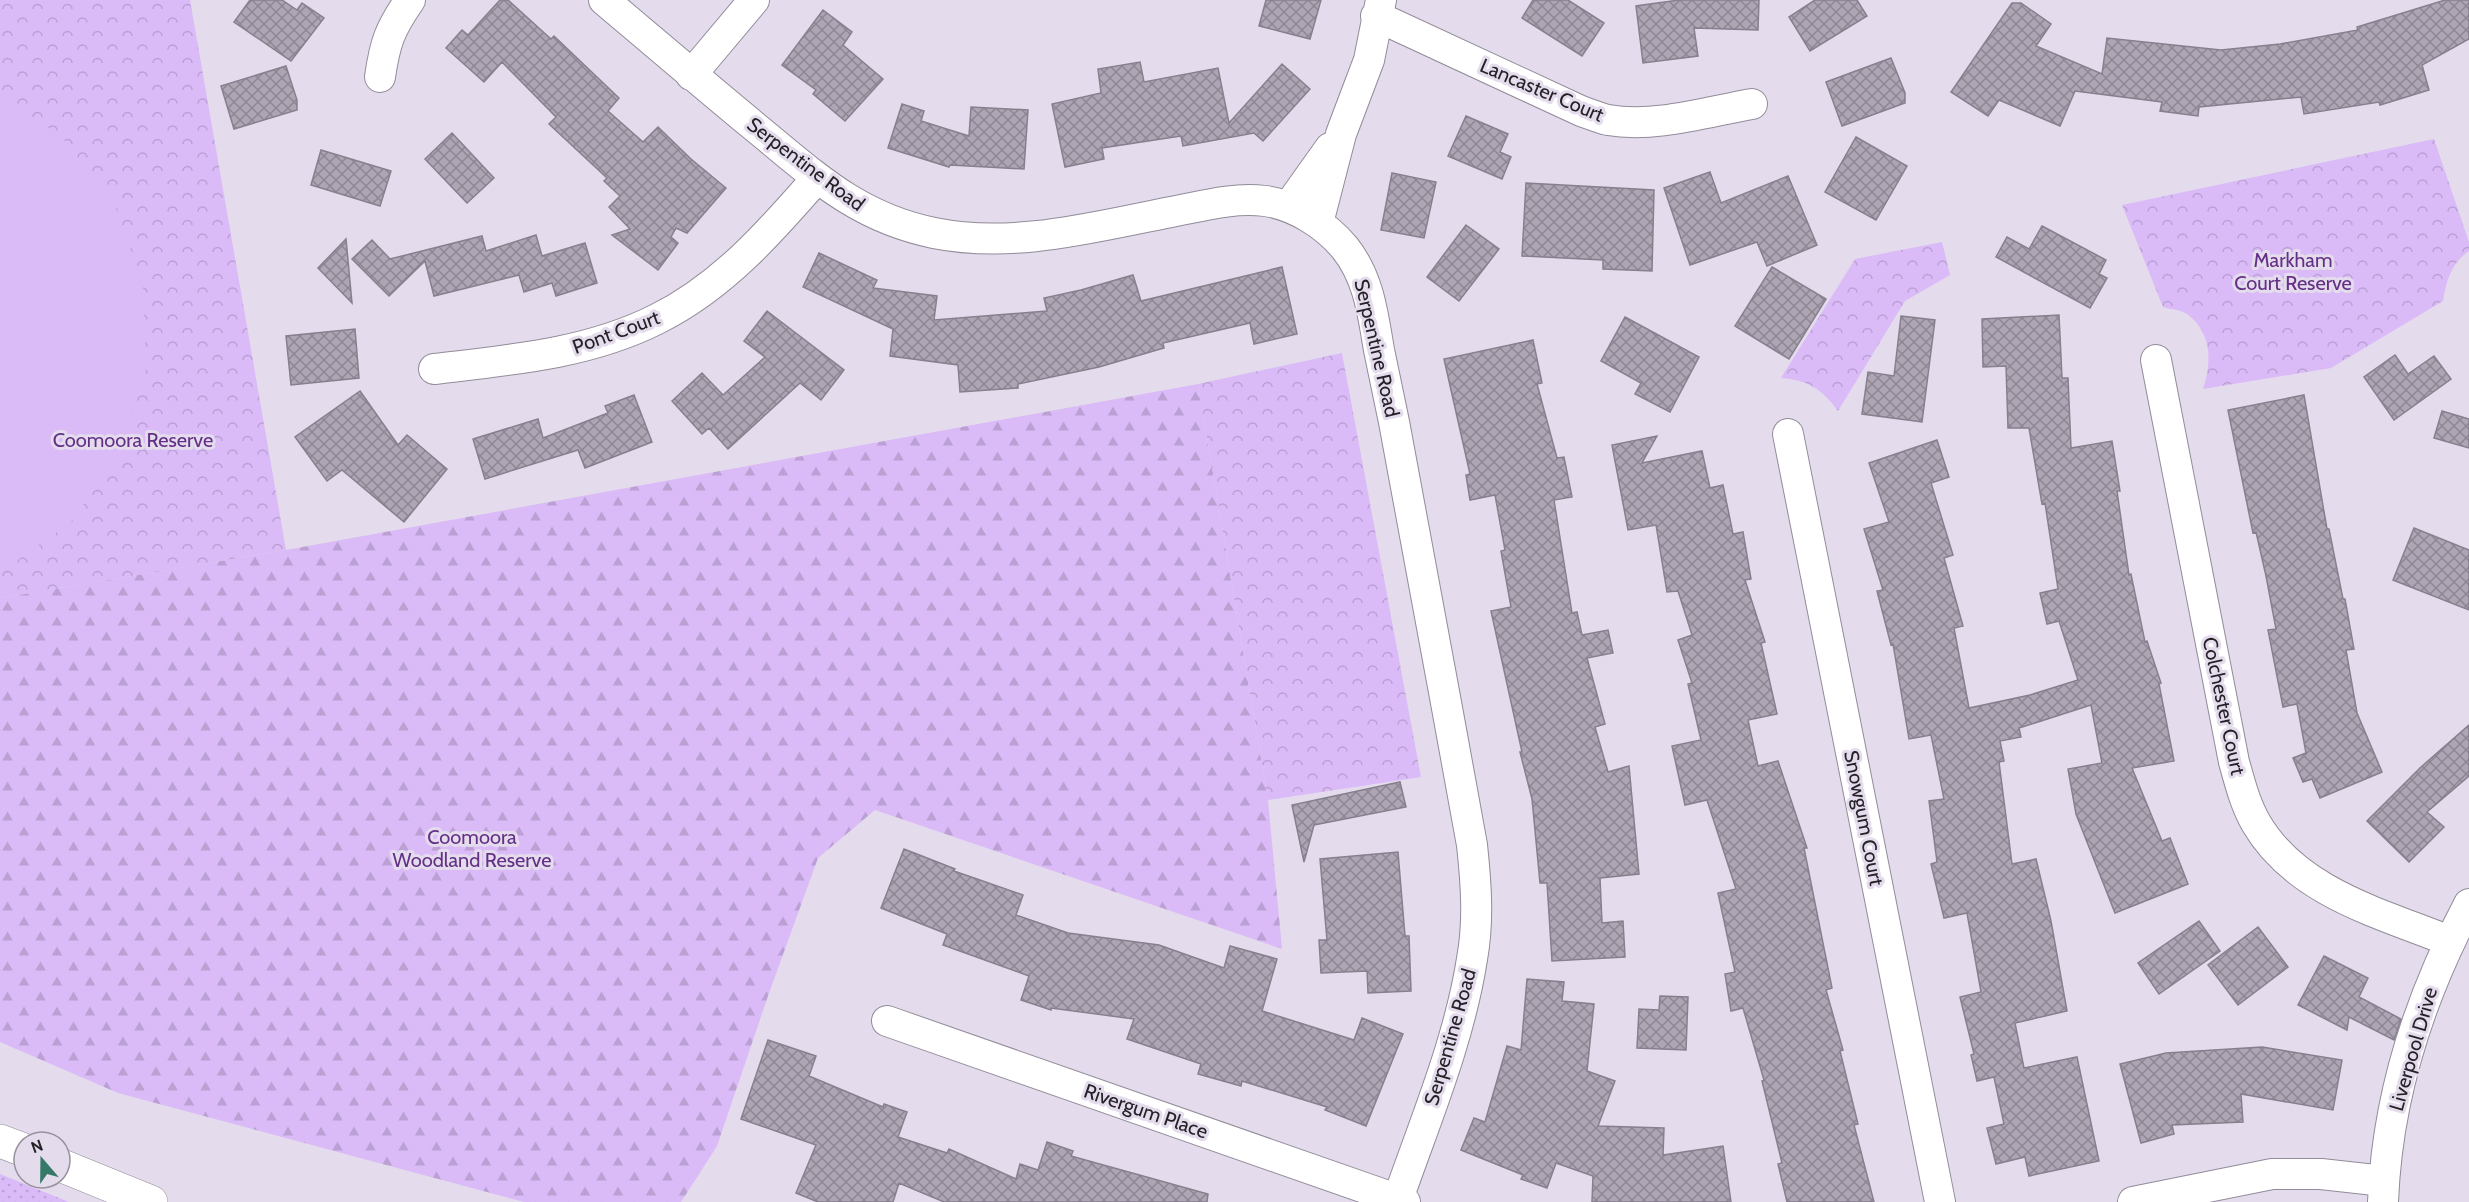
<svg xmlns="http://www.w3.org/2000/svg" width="2469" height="1202" font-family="Cabin,sans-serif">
	<defs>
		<pattern id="grass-dots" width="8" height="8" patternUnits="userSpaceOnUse" patternTransform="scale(1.5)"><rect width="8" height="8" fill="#dabaf7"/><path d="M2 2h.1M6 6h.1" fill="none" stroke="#bba0d4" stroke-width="1.8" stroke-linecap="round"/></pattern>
		<pattern id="forest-firs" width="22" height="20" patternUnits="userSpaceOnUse" patternTransform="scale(1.5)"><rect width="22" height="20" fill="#dabaf7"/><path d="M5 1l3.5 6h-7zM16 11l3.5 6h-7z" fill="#bba0d4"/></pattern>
		<pattern id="park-crowns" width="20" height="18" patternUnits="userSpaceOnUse" patternTransform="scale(1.5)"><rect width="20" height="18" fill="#dabaf7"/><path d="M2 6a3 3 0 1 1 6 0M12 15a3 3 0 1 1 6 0" fill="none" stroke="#bba0d4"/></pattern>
		<pattern id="building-cross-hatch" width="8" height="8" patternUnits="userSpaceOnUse" patternTransform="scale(1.5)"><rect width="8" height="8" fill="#ada5b4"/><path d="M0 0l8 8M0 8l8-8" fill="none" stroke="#8d8692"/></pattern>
	</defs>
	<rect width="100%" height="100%" fill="#e4dcec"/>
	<!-- grass -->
	<path fill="url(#grass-dots)" d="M0 1174 69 1202H0Z"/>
	<!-- forest -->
	<path fill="url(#forest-firs)" d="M1198 384 1268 800 1282 949 875 810 818 858 768 996 717 1146 681 1202H524L118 1093 0 1042V598L286 550Z"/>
	<!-- park -->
	<path fill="url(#park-crowns)" d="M0 0H190L286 550 0 598Z
		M2434 139 2469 242V251C2452 262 2446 281 2443 301L2331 368 2203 389C2212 362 2212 332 2187 314 2181 310 2170 309 2163 307L2122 205Z
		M1942 242 1950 275 1905 301 1838 411C1822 389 1808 380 1781 378L1855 259Z
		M1342 353 1421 777 1268 800 1198 384Z"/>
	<!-- garden -->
	<path fill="#dabaf7" d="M0 97 61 136 114 203 143 283 146 369 121 450 72 521 0 573Z"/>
	<!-- building -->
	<path fill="url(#building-cross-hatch)" stroke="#877f8e" stroke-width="1.5" d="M250 0H282L297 10 302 3 324 18 291 61 234 22Z
		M500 0H508L551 39 554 36 619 98 608 111 643 142 658 127 691 159 726 188 687 233 676 228 671 237 678 243 658 270 612 235 630 229 609 207 620 196 604 181 607 178 549 124 556 117 502 62 484 82 446 48 462 30 468 35Z
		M1266 0H1321L1310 39 1259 26Z
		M1533 0H1568L1604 23 1582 56 1522 18Z
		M1679 0H1759L1758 30 1694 28 1698 56 1643 63 1636 6Z
		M1815 0H1857L1867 16 1810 51 1789 17Z
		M2445 0H2469V39L2422 65 2429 90 2380 105 2379 102 2304 114 2301 97 2199 107 2198 116 2160 111 2162 102 2075 91 2060 126 1999 100 1988 116 1951 92 2012 3H2021L2051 24 2036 46 2102 74 2107 38 2221 50 2280 44 2358 30 2357 27Z
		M823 10 852 32 843 45 883 79 845 121 813 94 816 90 782 65Z
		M1891 58 1905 93V103L1842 126 1826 82Z
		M1140 62 1144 82 1218 68 1229 123 1282 64 1310 89 1263 141 1254 133 1183 146 1181 136 1102 148 1104 159 1065 167 1052 104 1101 93 1098 69Z
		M286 66 297 100V110L234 129 221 86Z
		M902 104 924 111 921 121 969 136 971 107 1028 110 1024 169 950 165 949 167 888 148Z
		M1466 116 1508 134 1500 152 1511 157 1502 179 1448 156Z
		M452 133 494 178 467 203 425 159Z
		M1856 137 1907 166 1876 220 1825 192Z
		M321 150 391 171 380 206 311 185Z
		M1710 172 1721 203 1788 176 1817 245 1767 266 1757 242 1690 265 1664 188Z
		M1392 173 1436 182 1424 238 1381 230Z
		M1526 183 1654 190 1652 271 1603 269V260L1522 256Z
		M1466 225 1499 249 1459 301 1427 277Z
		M2042 226 2106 260 2099 274 2107 278 2090 308 1996 257 2007 237 2029 249Z
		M536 235 542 256 585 243 597 283 556 296 552 283 524 292 519 275 434 296 425 261 389 296 352 259 372 240 390 259 482 236 486 251Z
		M346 239 352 303 318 268Z
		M819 253 877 280 873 288 937 296 934 320 1047 311 1044 298 1081 290 1133 275 1141 301 1282 267 1297 334 1254 344 1250 323 1163 343 1164 348 1099 367 1018 384V388L960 392 958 365 890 356 893 329 803 287Z
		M1772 267 1826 299 1789 359 1735 326Z
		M767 311 844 370 821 400 800 383 728 449 709 428 702 434 672 401 702 373 723 395 765 357 744 341Z
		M2059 315 2062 378H2068L2071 448 2112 441 2120 491H2117L2129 575 2131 574 2145 642 2147 641 2161 683 2159 684 2174 761 2132 768 2162 841 2170 838 2188 884 2115 913 2076 814 2068 769 2102 763 2091 705 2019 728 2021 737 2000 741 2004 761 1999 762 2012 864 2036 859 2051 921 2067 1011 2015 1023 2024 1068 2077 1057 2099 1161 2029 1176 2025 1157 1996 1164 1987 1128 2004 1124 1994 1077 1977 1081 1971 1055 1974 1054 1960 997 1981 992 1967 913 1944 918 1931 864 1937 862 1929 801 1944 799 1931 735 1909 739 1893 644 1891 645 1877 591 1883 590 1864 529 1889 522 1869 463 1937 440 1949 477 1931 483 1953 555 1944 558 1963 626 1954 628 1969 708 2030 695 2078 680 2059 621 2047 624 2040 593 2058 589 2045 503 2042 504 2029 428H2008L2006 366 1983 367 1982 319Z
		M1901 316 1935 320 1922 422 1862 414 1868 372 1894 376Z
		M1625 317 1699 357 1670 412 1635 394 1641 383 1601 361Z
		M355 329 359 378 291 385 286 336Z
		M1533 340 1542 383 1537 384 1557 458 1564 457 1572 497 1554 500 1572 613 1577 612 1582 635 1608 630 1613 653 1587 658 1605 724 1595 727 1608 772 1629 766 1639 874 1600 878 1602 923 1623 921 1625 957 1552 961 1547 883H1540L1532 799 1520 752H1522L1491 611 1511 607 1501 551 1505 550 1495 495 1470 500 1466 475 1470 474 1444 359Z
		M2395 355 2408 374 2434 356 2451 379 2394 420 2364 377Z
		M360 391 398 445 407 435 447 469 404 522 342 470 327 481 295 437Z
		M634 395 652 442 585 468 578 450 485 479 473 439 538 419 543 438 608 413 605 406Z
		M2304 395 2327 529H2329L2343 599H2345L2354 649 2346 650 2357 713 2382 772 2320 798 2312 779 2303 782 2293 758 2306 753 2297 704 2283 707 2268 630 2276 629 2266 576 2256 532 2253 533 2228 410Z
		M2442 411 2469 419V448L2434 438Z
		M1657 436 1642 463 1702 451 1710 488 1723 485 1733 534 1743 532 1751 579 1745 580 1765 642 1761 643 1777 714 1748 720 1758 766 1778 761 1807 848H1804L1832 988 1826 990 1843 1050 1840 1051 1858 1124 1854 1125 1874 1202H1787L1778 1164 1782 1163 1762 1081 1764 1080 1743 1008 1731 1011 1725 974 1735 972 1718 893 1736 889 1707 800 1685 805 1672 746 1701 740 1688 684 1692 683 1678 640 1692 635 1678 591 1667 592 1656 525 1628 530 1612 445Z
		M2414 528 2469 550V610L2393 580Z
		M2469 725V776L2427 812 2444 827 2409 862 2367 821 2421 767Z
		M1400 782 1406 807 1314 825 1304 862 1292 805Z
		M904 849 955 869 954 871 1023 895 1016 915 1068 933 1159 945 1224 968 1230 946 1277 959 1262 1011 1354 1040 1362 1018 1403 1034 1366 1126 1325 1110 1327 1107 1242 1081 1241 1086 1198 1074 1201 1064 1127 1039 1134 1019 1051 1008V1010L1021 1000 1029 976 943 945 947 934 881 908Z
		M1398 852 1405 936H1409L1411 991 1368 993 1367 971 1321 973 1319 940H1327L1320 859Z
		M2199 921 2220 951 2159 994 2138 963Z
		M2258 927 2288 967 2238 1005 2208 965Z
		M2324 956 2368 978 2359 997 2401 1019 2394 1040 2349 1017 2347 1030 2298 1005Z
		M1527 979 1564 982 1562 1001 1594 1004 1587 1071 1615 1081 1598 1126 1664 1128 1663 1155 1723 1146 1731 1202H1592L1593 1176 1556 1163 1547 1188 1521 1179 1523 1175 1461 1150 1474 1118 1485 1122 1507 1046 1521 1050Z
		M1660 996 1688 997 1686 1050 1637 1048 1639 1009 1659 1010Z
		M768 1040 816 1056 809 1076 883 1107 884 1104 907 1112 898 1137 947 1153 949 1149 1016 1179 1020 1164 1038 1170 1047 1142 1073 1151 1071 1156 1208 1194 1207 1202H944L899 1183 893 1202H818L796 1193 816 1145 741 1119Z
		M2262 1047 2342 1060 2333 1110 2241 1094 2243 1122 2172 1125 2174 1134 2141 1143 2120 1064 2166 1053Z"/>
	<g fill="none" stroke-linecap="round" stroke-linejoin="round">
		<defs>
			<path id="street" d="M604 0C654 42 704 85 755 127 814 175 856 217 934 233 1014 249 1093 227 1171 212 1202 206 1234 197 1265 201 1295 205 1326 225 1345 248 1369 278 1373 315 1379 350 1384 374 1389 398 1394 422 1421 562 1446 704 1472 845 1476 882 1479 921 1472 959 1459 1042 1425 1121 1398 1199
				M1376 16 1581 111C1590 114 1599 118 1608 120 1655 128 1706 112 1752 104
				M691 75 754 0
				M380 77C385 42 390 29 410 0
				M1288 207 1330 148
				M1318 223 1341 134 1369 60 1381 0
				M2156 360 2234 762C2240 783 2245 804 2256 823 2296 892 2380 913 2449 941
				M434 369C509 360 588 354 657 319 722 287 771 231 817 178
				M1788 434 1940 1202
				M887 1021 1405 1202
				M2133 1202 2272 1174H2321L2384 1181
				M2383 1202C2387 1097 2420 996 2469 904"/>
			<path id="highway" d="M0 1141 24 1150
				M60 1165 151 1202"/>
		</defs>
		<!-- street casing -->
		<use href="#street" stroke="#928b99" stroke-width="32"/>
		<!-- highway casing -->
		<use href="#highway" stroke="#928b99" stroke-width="34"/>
		<!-- street -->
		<use href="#street" stroke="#fff" stroke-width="30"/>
		<!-- highway -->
		<use href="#highway" stroke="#fff" stroke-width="33"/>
	</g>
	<g text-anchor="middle" stroke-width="6" stroke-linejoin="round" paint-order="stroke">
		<!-- street labels -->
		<g font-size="20" fill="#242127" stroke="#e4dcec">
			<text transform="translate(1542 90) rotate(23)" y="7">Lancaster Court</text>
			<text transform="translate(806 164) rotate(37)" y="7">Serpentine Road</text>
			<text transform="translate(616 332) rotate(-20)" y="7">Pont Court</text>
			<text transform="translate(1377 348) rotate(77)" y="7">Serpentine Road</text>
			<text transform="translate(2224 706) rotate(78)" y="7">Colchester Court</text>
			<text transform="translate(1864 818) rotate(79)" y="7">Snowgum Court</text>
			<text transform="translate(1450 1037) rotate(-74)" y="7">Serpentine Road</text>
			<text transform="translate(2413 1049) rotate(-74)" y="7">Liverpool Drive</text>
			<text transform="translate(1146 1111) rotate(19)" y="7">Rivergum Place</text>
		</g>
		<!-- park labels -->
		<g font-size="20" fill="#632f87" stroke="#e4dcec">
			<text x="2293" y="267">Markham<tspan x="2293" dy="23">Court Reserve</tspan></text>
			<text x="133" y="447">Coomoora Reserve</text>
			<text x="472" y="844">Coomoora<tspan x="472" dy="23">Woodland Reserve</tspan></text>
		</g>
	</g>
	<!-- north arrow -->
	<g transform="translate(42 1160) rotate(340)"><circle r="28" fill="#e4dcec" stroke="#97919d" stroke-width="1.5"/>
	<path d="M0-4.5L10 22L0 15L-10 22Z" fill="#377969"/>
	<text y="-9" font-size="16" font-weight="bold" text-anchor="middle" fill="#242127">N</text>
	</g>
</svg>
